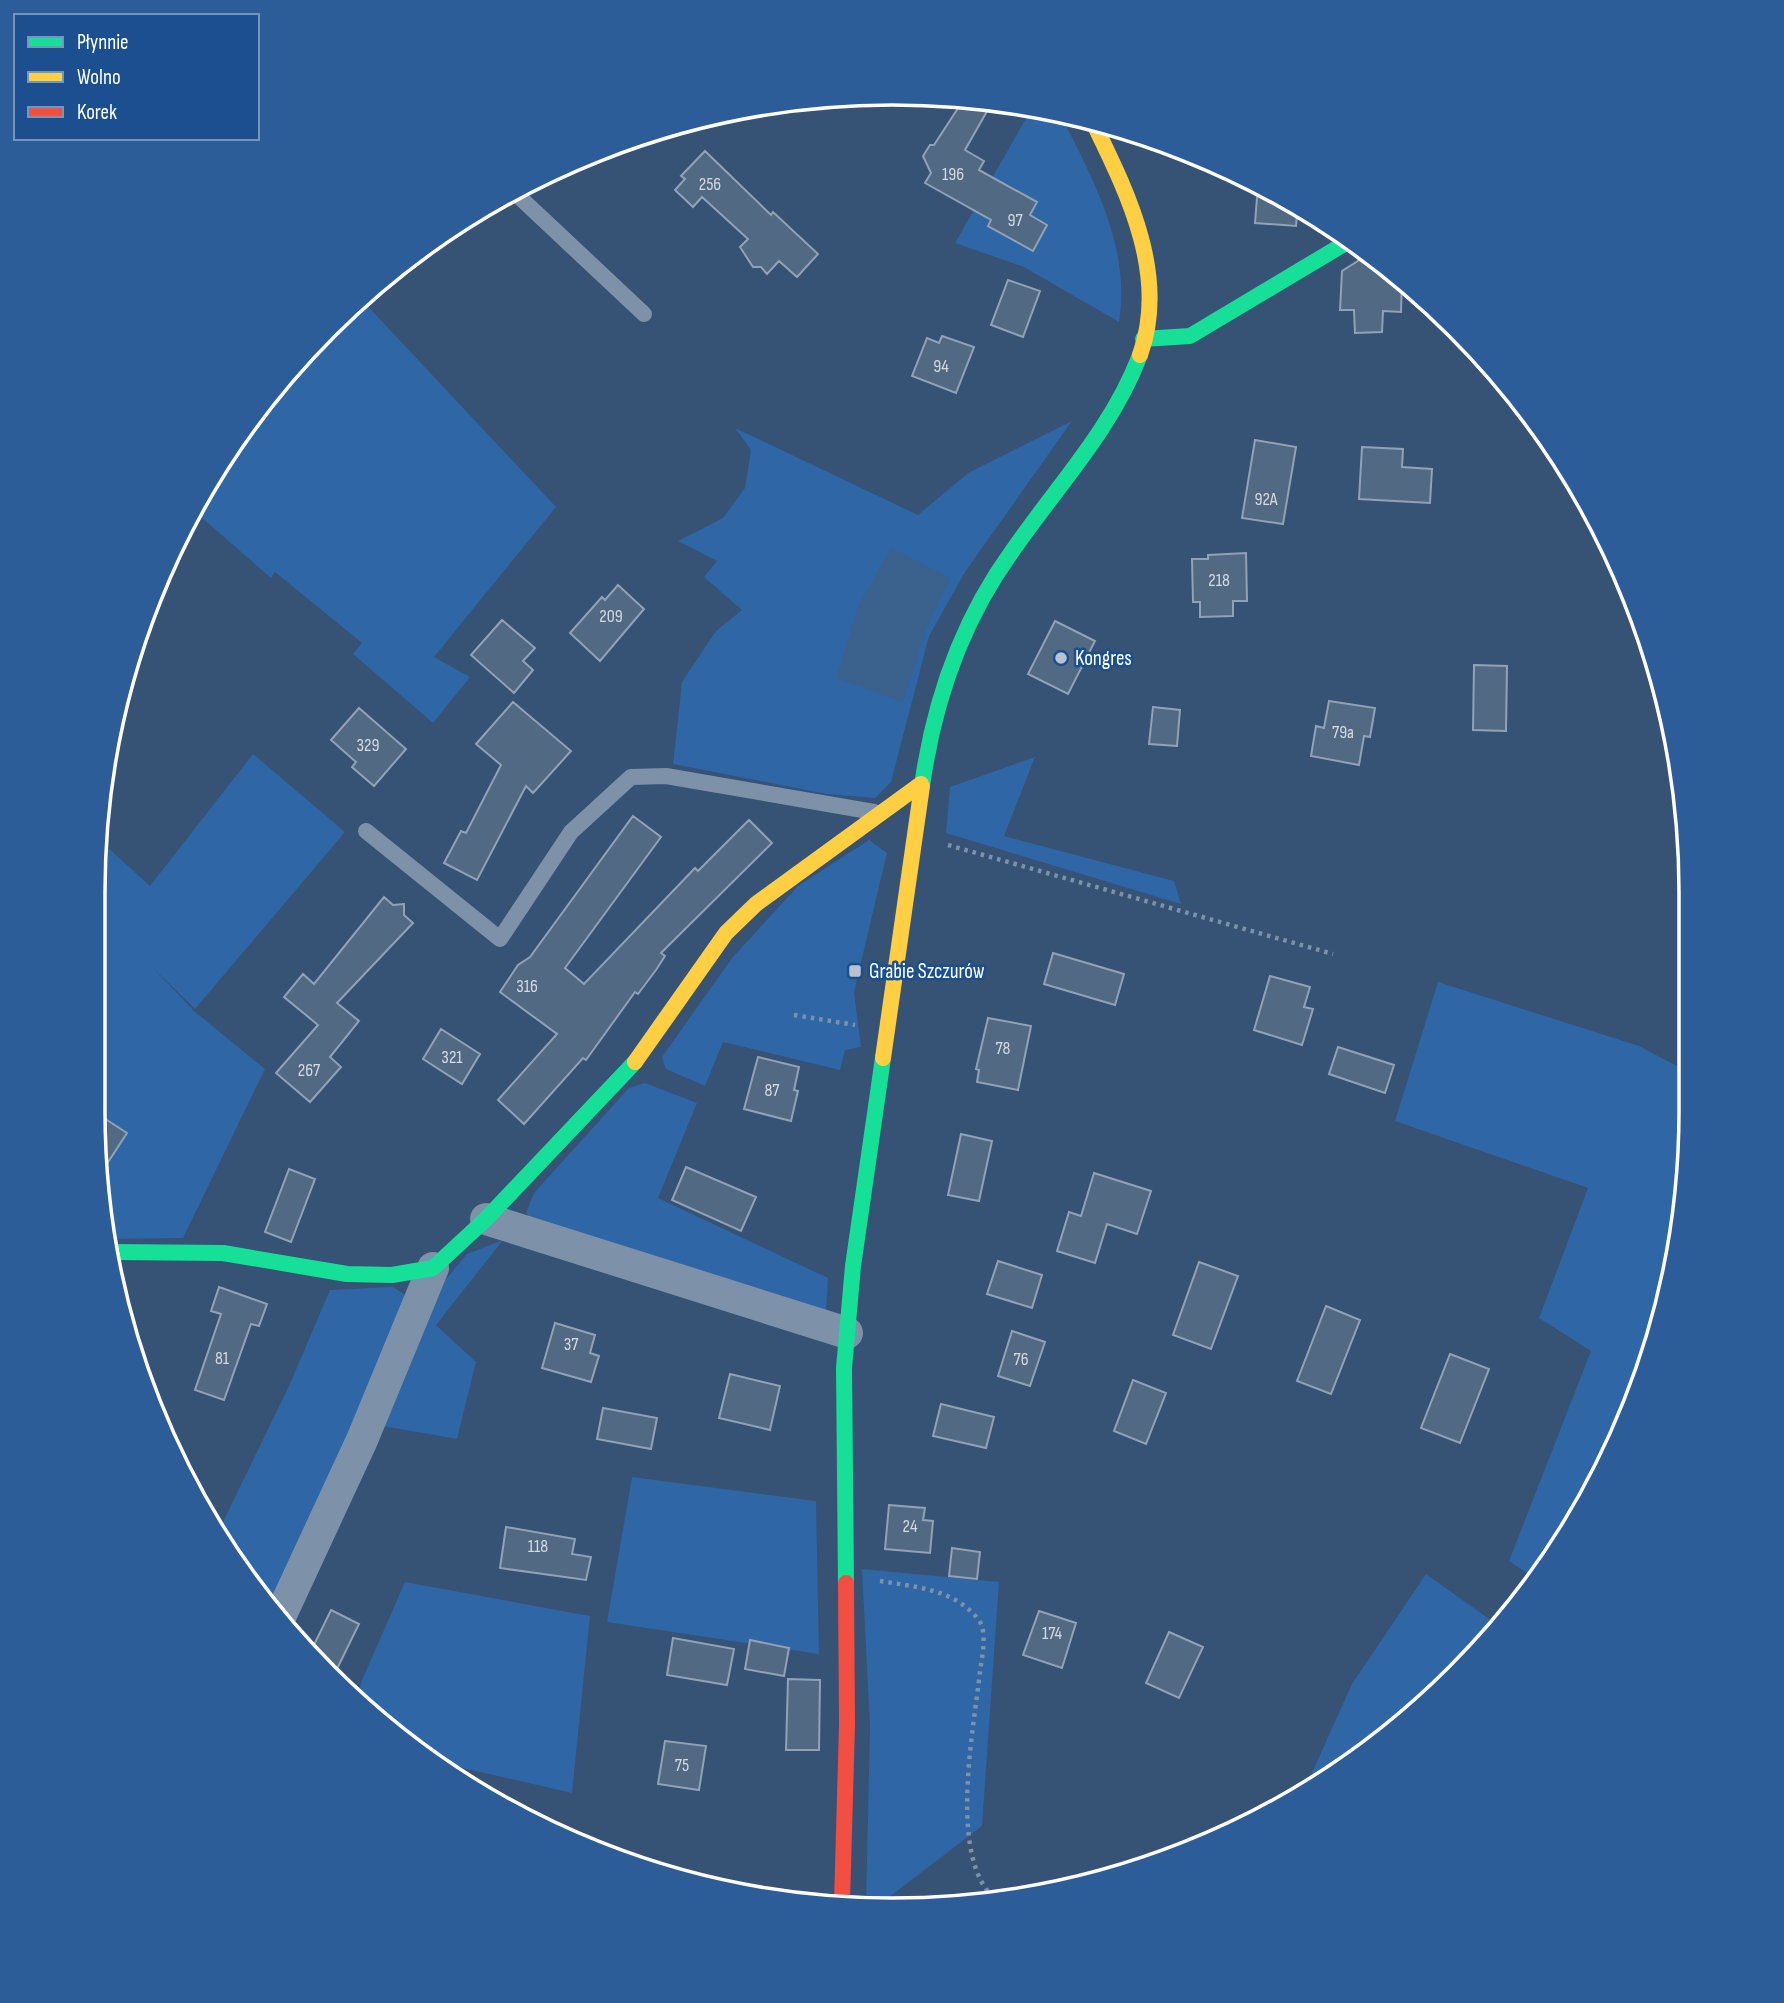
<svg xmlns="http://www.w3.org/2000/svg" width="1784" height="2003" font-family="'Sofia Sans Condensed',sans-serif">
	<rect width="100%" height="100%" fill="#365274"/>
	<!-- green -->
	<path fill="#2f66a5" d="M1032 108 1060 114C1093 179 1131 247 1119 322L1024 267 955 243Z
		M361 299 556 507 434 657 470 677 433 723 353 654 362 643 275 572 271 578 192 509 200 492 291 365Z
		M1072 421 965 572 929 636 891 782 875 798 827 794 673 764 682 682 716 631 742 610 704 577 717 561 678 541 723 518 745 488 751 450 735 428 918 515 968 473Z
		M253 754 345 832 195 1009 152 967 194 1011 265 1069 183 1238 110 1239 93 1111 95 836 150 886Z
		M1035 757 1004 836 1174 881 1181 904 946 833 950 787Z
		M869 840 887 853 854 992 861 1047 845 1050 840 1070 723 1042 705 1086 666 1069 662 1057 732 958 798 886Z
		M1438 982 1639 1046 1690 1073V1164L1664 1318 1609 1464 1537 1580 1509 1561 1591 1351 1539 1318 1588 1188 1395 1121Z
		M645 1083 697 1103 658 1198 828 1278 826 1312 534 1222 526 1213 534 1193 629 1088Z
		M503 1240 436 1325 476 1362 457 1439 383 1426 437 1290 467 1254Z
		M393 1287 404 1294 407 1307 273 1610 219 1530 289 1386 330 1290Z
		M632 1477 816 1501 819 1654 607 1622Z
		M862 1569 999 1582 982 1826 880 1904 866 1903 870 1727Z
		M1426 1574 1499 1626 1419 1712 1312 1789 1306 1786 1352 1684Z
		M405 1582 590 1616 572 1793 432 1761 406 1745 357 1700 362 1680Z"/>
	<!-- water -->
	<path fill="#3b618d" d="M891 548 950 578 926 630 903 702 836 678 859 605Z"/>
	<!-- building -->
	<path fill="#526984" stroke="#92a2b6" stroke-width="2" d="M964 99H994L965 150 984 161 979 170 1037 202 1030 215 1047 225 1033 251 988 226 991 220 925 183 931 173 923 156 930 145H934Z
		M705 151 771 215 773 212 818 254 797 277 779 261 767 274 761 267H753L740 247 748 239 702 197 693 207 675 190 685 179 681 176Z
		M1258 185 1298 204 1296 226 1255 223Z
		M1361 259 1376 260 1384 266 1383 278 1402 279 1401 312 1383 311 1382 332 1355 333 1354 310H1340L1342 271Z
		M1008 280 1040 291 1023 337 991 325Z
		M942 336 974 347 956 393 912 376 927 338 939 343Z
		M1255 440 1296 447 1283 524 1242 518Z
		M1362 447 1403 449 1402 467 1432 469 1430 503 1359 499Z
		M1246 553 1247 601H1233V616L1200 617V602H1193L1192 559H1208V555Z
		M618 585 644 609 600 661 570 633 602 597 605 600Z
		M502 620 535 648 523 661 533 670 514 693 471 655Z
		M1055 621 1095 641 1068 694 1028 674Z
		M1474 665 1507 666 1506 731 1473 730Z
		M1329 701 1375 708 1370 737 1364 736 1359 765 1311 756 1316 726 1324 728Z
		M513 702 571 751 533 793 526 786 477 880 444 863 461 831 466 833 501 765 476 744Z
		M1153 707 1180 710 1177 746 1149 744Z
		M359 708 406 749 374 786 352 767 356 762 331 740Z
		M633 816 661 837 565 968 584 984 695 868 698 871 749 820 772 843 661 953 665 956 656 970 638 994 635 992 586 1060 583 1058 524 1124 498 1100 557 1034 500 992 518 965 530 957Z
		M384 897 393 905 404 904V915L413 923 337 1003 359 1021 330 1057 341 1067 310 1102 276 1073 318 1025 284 997 303 974 314 984Z
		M1053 953 1124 974 1115 1005 1044 984Z
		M1270 976 1310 987 1304 1007 1313 1009 1302 1045 1254 1030Z
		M988 1018 1031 1026 1018 1090 977 1082 979 1070 976 1069Z
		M441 1029 480 1054 462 1084 423 1059Z
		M1338 1047 1394 1065 1385 1093 1329 1074Z
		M758 1057 799 1067 794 1090 798 1091 791 1121 744 1109Z
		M93 1111 127 1133 101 1173 97 1144Z
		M961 1134 992 1141 979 1201 948 1195Z
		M686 1167 756 1197 741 1231 672 1200Z
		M289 1169 315 1179 291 1242 265 1232Z
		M1094 1173 1151 1191 1137 1234 1107 1224 1095 1263 1057 1251 1069 1212 1081 1216Z
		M998 1261 1042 1275 1032 1308 987 1294Z
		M1199 1262 1238 1276 1211 1349 1173 1335Z
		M219 1287 267 1304 259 1326 251 1324 224 1400 195 1390 221 1314 211 1311Z
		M1326 1306 1360 1320 1331 1394 1297 1381Z
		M555 1323 595 1335 590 1353 599 1356 591 1382 542 1368Z
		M1012 1331 1045 1342 1030 1386 998 1376Z
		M1450 1354 1489 1369 1460 1443 1421 1428Z
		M730 1374 780 1386 770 1430 719 1418Z
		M1133 1380 1166 1393 1146 1444 1114 1431Z
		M941 1404 994 1417 986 1448 933 1436Z
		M603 1408 657 1418 651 1449 597 1439Z
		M889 1505 925 1508 923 1520 933 1521 930 1553 885 1549Z
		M506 1527 575 1539 572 1554 591 1557 586 1580 500 1568Z
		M952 1548 980 1552 977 1579 949 1576Z
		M331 1610 359 1624 333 1677 309 1655Z
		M1039 1611 1076 1623 1062 1668 1023 1655Z
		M1169 1632 1203 1647 1179 1698 1146 1683Z
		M673 1638 734 1649 727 1685 667 1675Z
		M750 1640 789 1648 784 1676 745 1669Z
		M788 1679 820 1680 819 1750H786Z
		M665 1741 706 1746 699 1790 658 1784Z"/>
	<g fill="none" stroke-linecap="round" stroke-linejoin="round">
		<!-- path -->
		<path stroke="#7d92a8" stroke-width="4.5" stroke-dasharray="3.5 5" stroke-linecap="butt" d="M948 845 1333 954
			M794 1015 855 1025
			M880 1581C916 1587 954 1589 978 1619 988 1631 982 1657 980 1671 974 1729 947 1859 996 1900"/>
		<!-- lane -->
		<path stroke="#7d92a8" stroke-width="16" d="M513 191 644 314
			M366 831 500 939 571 832 631 777 666 776 874 812"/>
		<!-- street -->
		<path stroke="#7d92a8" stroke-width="32" d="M486 1219 847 1333
			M279 1619 362 1440 433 1268"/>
		<!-- fast -->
		<path stroke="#16e098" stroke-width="16" d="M1143 339 1190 336 1349 241
			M922 786C934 700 962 620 1013 550 1058 485 1112 429 1140 355
			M111 1252 223 1253 347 1274 392 1275 433 1268 486 1219 635 1062
			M846 1583 844 1368 853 1266 883 1058"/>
		<!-- slow -->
		<path stroke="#ffcf43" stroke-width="16" d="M1093 122C1127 192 1169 275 1140 355
			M883 1058 922 786
			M635 1062 726 933 756 904 921 784"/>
		<!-- jam -->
		<path stroke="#f24e42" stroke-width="16" d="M842 1902 847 1725 846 1583"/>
	</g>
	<!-- markers -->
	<g fill="#b9c2ce" stroke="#1b4f8f" stroke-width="2.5">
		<circle cx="1061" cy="658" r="7"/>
		<rect x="848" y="964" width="14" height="14" rx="3.5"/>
	</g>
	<g text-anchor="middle" stroke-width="5" stroke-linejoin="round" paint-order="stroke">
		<!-- number labels -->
		<g font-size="18" fill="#d4dae0">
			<text x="953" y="180">196</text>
			<text x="710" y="190">256</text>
			<text x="1015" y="226">97</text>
			<text x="941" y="372">94</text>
			<text x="1266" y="505">92A</text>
			<text x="1219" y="586">218</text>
			<text x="611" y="622">209</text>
			<text x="1343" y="738">79a</text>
			<text x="368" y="751">329</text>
			<text x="527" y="992">316</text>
			<text x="1003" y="1054">78</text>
			<text x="452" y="1063">321</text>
			<text x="309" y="1076">267</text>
			<text x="772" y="1096">87</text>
			<text x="571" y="1350">37</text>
			<text x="222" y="1364">81</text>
			<text x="1021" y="1365">76</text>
			<text x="910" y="1532">24</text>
			<text x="538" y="1552">118</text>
			<text x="1052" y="1639">174</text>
			<text x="682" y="1771">75</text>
		</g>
		<!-- poi labels -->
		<g font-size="21" fill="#fff" stroke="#1b4f8f" text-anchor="start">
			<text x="1075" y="665">Kongres</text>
			<text x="869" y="978">Grabie Szczurów</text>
		</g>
	</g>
	<!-- crop -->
	<path d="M0 0H1784V2003H0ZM892 105H892A787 787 0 0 1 1679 892V1111A787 787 0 0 1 892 1898H892A787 787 0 0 1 105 1111V892A787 787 0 0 1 892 105Z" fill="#2d5d98" fill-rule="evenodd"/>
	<path fill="none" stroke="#fff" stroke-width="3.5" d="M892 105H892A787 787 0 0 1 1679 892V1111A787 787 0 0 1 892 1898H892A787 787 0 0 1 105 1111V892A787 787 0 0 1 892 105Z"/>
	<!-- legend -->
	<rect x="14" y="14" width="245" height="126" fill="#1b4f8f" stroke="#7695bc" stroke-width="2"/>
	<rect x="28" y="37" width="35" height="10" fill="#16e098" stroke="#7695bc" stroke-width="2"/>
	<text x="77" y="49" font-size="21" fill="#ffffff">Płynnie</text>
	<rect x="28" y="72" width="35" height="10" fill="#ffcf43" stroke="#7695bc" stroke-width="2"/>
	<text x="77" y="84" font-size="21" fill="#ffffff">Wolno</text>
	<rect x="28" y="107" width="35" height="10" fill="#f24e42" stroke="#7695bc" stroke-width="2"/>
	<text x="77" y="119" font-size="21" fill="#ffffff">Korek</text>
</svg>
